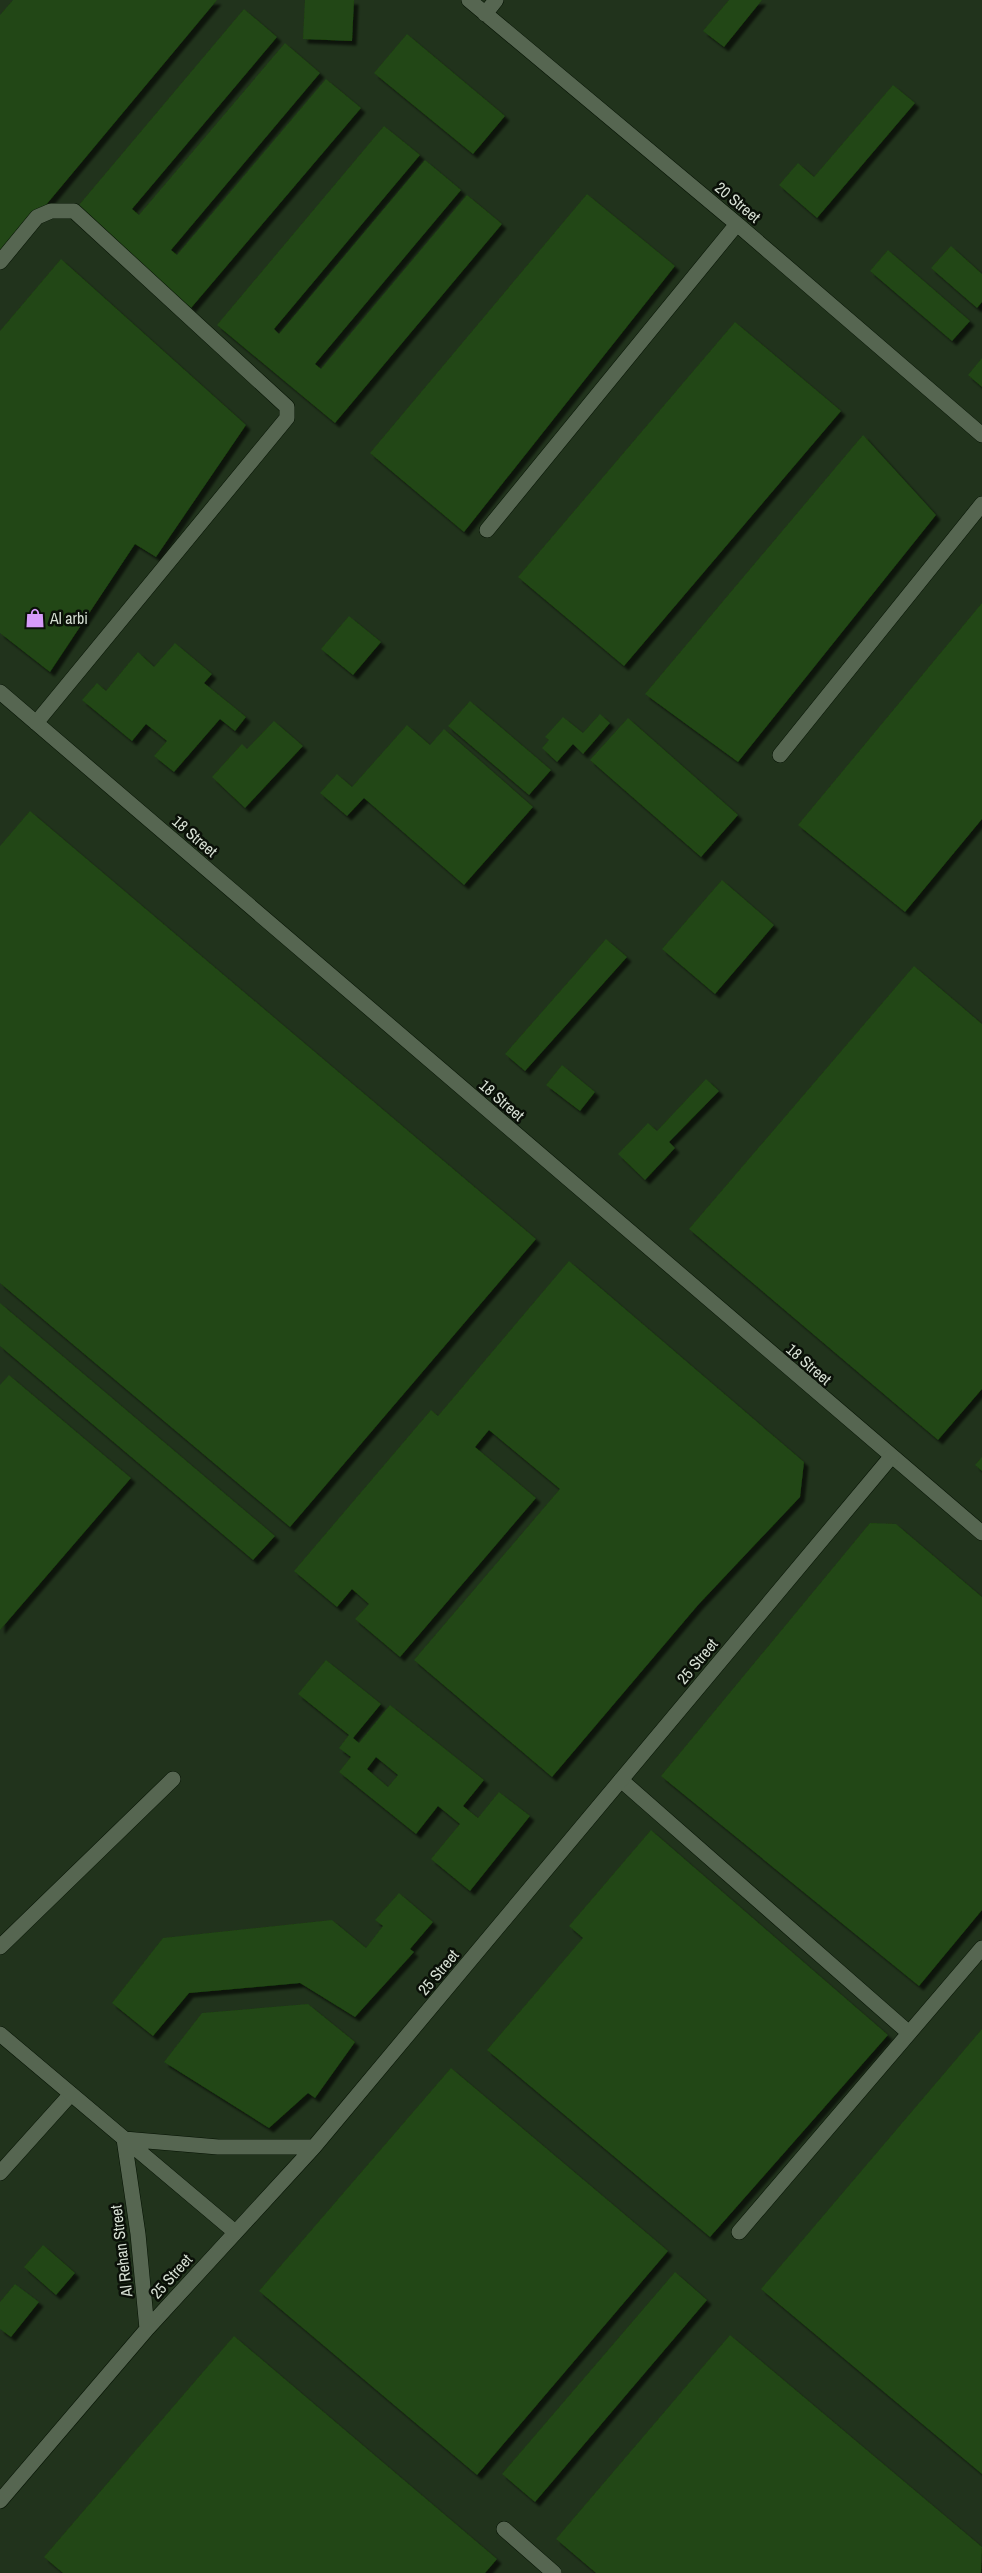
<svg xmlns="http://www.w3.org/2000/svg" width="982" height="2573" font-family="'Archivo Narrow',sans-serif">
	<defs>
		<filter id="shadow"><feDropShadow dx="4.5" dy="4.5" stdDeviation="1" flood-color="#0009"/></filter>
	</defs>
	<rect width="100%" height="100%" fill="#1b2917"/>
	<!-- built -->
	<path fill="#21331c" d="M0 0H982V2573H0Z"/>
	<!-- building -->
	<path fill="#204713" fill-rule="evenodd" filter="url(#shadow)" d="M13 0H217L0 260V15Z
		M305 0H354L352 41 303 39Z
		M729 0H762L724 47 703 31Z
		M244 9 277 37 132 209 139 215 285 43 320 73 171 250 177 255 326 79 361 108 191 308 74 211Z
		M407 34 505 116 473 154 374 73Z
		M893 85 915 103 817 218 779 185 798 163 814 177Z
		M384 126 420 155 274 329 279 334 425 160 461 190 315 364 321 369 467 195 502 224 335 423 217 325Z
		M587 194 675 266 464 532 370 453Z
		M951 246 982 274V302L977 308 931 268Z
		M888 250 970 321 952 341 870 271Z
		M61 259 246 425 156 557 135 544 50 672 0 633V331Z
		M735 322 841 411 624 666 518 577Z
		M982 358V387L968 375Z
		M863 435 936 515 738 762 645 694Z
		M982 603V819L905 912 798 825Z
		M349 616 381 642 353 675 321 649Z
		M175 643 212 674 204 683 246 717 235 731 220 719 174 772 154 756 167 741 146 724 132 741 82 700 97 683 106 691 138 652 154 667Z
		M470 701 551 770 529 795 448 726Z
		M600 714 610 723 583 754 573 744 557 762 542 748 549 740 545 737 563 717 583 733Z
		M628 718 738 815 701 857 590 760Z
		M274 721 303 746 245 808 212 777 242 744 247 749Z
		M407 725 430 745 444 729 533 807 464 885 364 798 347 816 320 793 337 774 352 787Z
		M30 811 536 1239 290 1527 0 1283V846Z
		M722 880 774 925 715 994 662 949Z
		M606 939 627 957 525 1071 505 1054Z
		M914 966 982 1024V1389L938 1440 689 1229Z
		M562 1065 595 1092 580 1111 546 1085Z
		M706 1079 719 1091 669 1142 675 1148 645 1180 618 1154 648 1123 657 1131Z
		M569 1261 804 1462 800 1497 698 1605 552 1777 414 1660 560 1489 489 1430 475 1447 536 1498 400 1657 355 1619 369 1604 352 1589 337 1607 294 1571 431 1410 438 1416Z
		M0 1303 275 1536 253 1560 0 1346Z
		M9 1375 131 1478 0 1630V1385Z
		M982 1457V1471L975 1465Z
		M870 1523 896 1524 982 1597V1910L919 1986 661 1776Z
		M326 1660 381 1704 353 1738 359 1743 390 1705 484 1780 463 1806 478 1818 499 1792 530 1816 470 1891 431 1859 460 1824 438 1806 416 1834 339 1772 351 1757 339 1748 349 1735 298 1694ZM376 1757 398 1775 388 1787 367 1769Z
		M651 1830 888 2035 710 2237 487 2050 583 1938 569 1926Z
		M399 1893 433 1922 410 1949 414 1952 355 2017 300 1983 189 1993 153 2036 112 2003 163 1938 332 1920 366 1948 383 1926 375 1920Z
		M308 2004 355 2042 315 2098 308 2093 269 2128 164 2062 202 2013Z
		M982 2029V2474L761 2289Z
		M451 2068 668 2251 477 2475 259 2291Z
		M43 2245 75 2273 56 2295 24 2267Z
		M675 2272 707 2300 535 2502 502 2474Z
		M15 2284 39 2302 11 2337 0 2329V2302Z
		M730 2335 982 2547 981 2573H596L556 2539Z
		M234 2336 497 2559 485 2573H63L44 2557Z"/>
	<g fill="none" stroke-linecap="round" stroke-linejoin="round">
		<defs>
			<path id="lane" d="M469 0 737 224 982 435
				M485 14 496 0
				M0 262 37 217 51 211H74L287 407V418L36 723
				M487 530 737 224
				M0 692 982 1533
				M780 755 982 504
				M621 1780 909 2033
				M0 1947 173 1779
				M0 2173 71 2094
				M739 2232 982 1948
				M504 2529 554 2573"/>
			<path id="street" d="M0 2034 235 2232
				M147 2329 138 2234 124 2139 218 2147H314
				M0 2501 147 2329 314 2147 891 1457"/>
		</defs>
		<!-- lane casing -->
		<use href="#lane" stroke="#051203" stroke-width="16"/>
		<!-- street casing -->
		<use href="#street" stroke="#051203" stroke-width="16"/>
		<!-- lane -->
		<use href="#lane" stroke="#566651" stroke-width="15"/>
		<!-- street -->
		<use href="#street" stroke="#566651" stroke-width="15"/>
	</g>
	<!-- icons -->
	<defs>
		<symbol id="shop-bare" viewBox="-9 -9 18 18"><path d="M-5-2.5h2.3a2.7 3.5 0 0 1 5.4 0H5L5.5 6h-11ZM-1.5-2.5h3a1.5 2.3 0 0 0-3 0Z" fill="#d69bf9" stroke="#0a1008" stroke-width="2.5" paint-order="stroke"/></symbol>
	</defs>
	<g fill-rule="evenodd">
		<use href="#shop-bare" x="21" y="604" width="28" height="28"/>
	</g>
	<g text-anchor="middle" stroke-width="5" stroke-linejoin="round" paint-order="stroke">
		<!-- street labels -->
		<g font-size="16" fill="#d6dfd3" stroke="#0a1008">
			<text transform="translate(738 202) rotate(40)" y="6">20 Street</text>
			<text transform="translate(195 836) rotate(41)" y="6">18 Street</text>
			<text transform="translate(502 1100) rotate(41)" y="6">18 Street</text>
			<text transform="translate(809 1364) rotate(41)" y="6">18 Street</text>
			<text transform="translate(697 1661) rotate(-50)" y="6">25 Street</text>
			<text transform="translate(438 1972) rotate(-50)" y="6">25 Street</text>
			<text transform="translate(121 2251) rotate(-97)" y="6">Al Rehan Street</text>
			<text transform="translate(171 2276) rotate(-48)" y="6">25 Street</text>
		</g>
		<!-- poi labels -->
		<g font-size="16" fill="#d6dfd3" stroke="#0a1008" text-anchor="start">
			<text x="50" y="624">Al arbi</text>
		</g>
	</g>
</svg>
